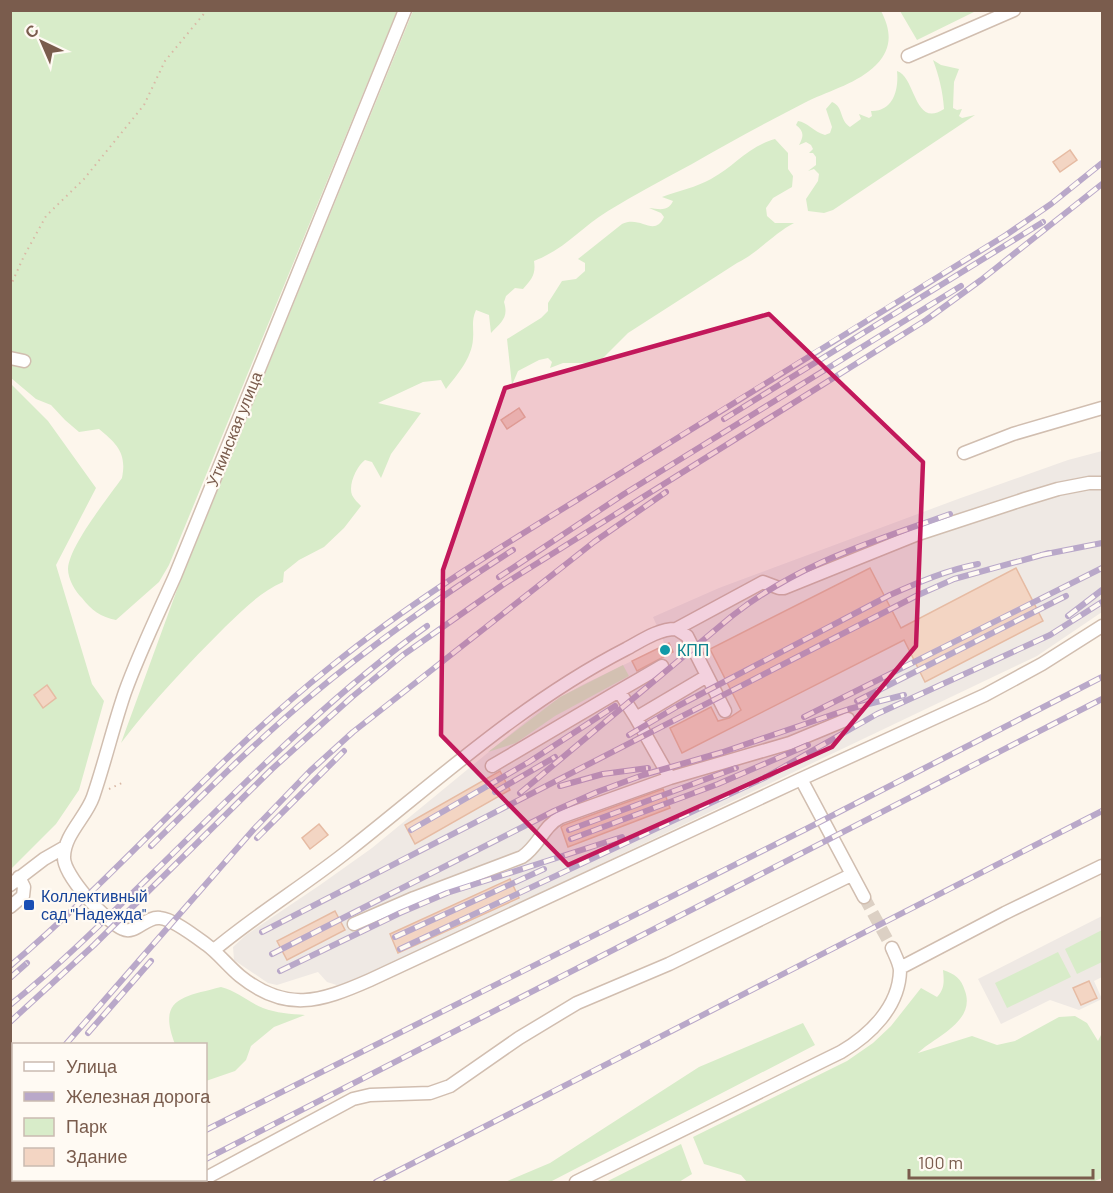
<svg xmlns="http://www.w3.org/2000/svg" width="1113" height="1193" font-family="Barlow,sans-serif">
	<rect width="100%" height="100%" fill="#fdf6ec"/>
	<!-- industrial -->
	<path fill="#efe9e4" d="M1102 451V612L1037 656 343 987 327 982 318 972 277 985 268 983 234 960 233 947 246 935 320 885 372 848 541 709 582 685 665 645 653 617 719 588 958 499 1068 460Z
		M1102 916V977L1094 981 1102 999 1079 1010 1050 1000 1001 1024 978 979Z"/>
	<!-- green -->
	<path fill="#d8ecc9" d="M10 11H397L169 565 159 582 116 620C101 617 91 610 82 598 75 591 68 579 68 569 69 546 108 498 122 478 127 453 117 444 99 429L79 432 65 420 51 405 36 399 11 378Z
		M413 11H881C891 30 893 48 876 65 858 83 831 90 808 101 769 121 730 142 692 164 664 179 636 194 608 211 580 228 567 248 534 261 536 274 532 279 523 289L515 288 506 296 504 302C509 318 501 322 491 333L489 315 476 310C471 321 474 328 473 339 472 358 457 375 446 389L441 380 423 382 378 403 421 413 391 454 381 478 372 462 365 460C357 466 348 484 352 495 354 499 358 503 361 506L344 528 324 547 299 560 284 572 283 582C260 592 243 610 225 627 188 664 153 701 121 743L178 587Z
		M900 11H976L917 40Z
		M933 60 941 65 959 69 954 82 953 108 957 110 962 109 959 116 962 118 975 115 833 210 824 213 808 211 806 199 818 181 819 174 814 169 808 171 816 165V157L813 153H809L813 149 811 145 806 142 799 145C804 136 804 131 796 125L798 121C807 122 814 132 825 135L830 133 832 127 826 109 832 102C844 107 839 120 850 127L861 119 859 114 869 118 872 116 871 111C893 112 899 90 897 71 916 77 914 129 944 109 943 92 939 76 933 60Z
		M775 139 788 153V169L793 176 792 187 773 198 766 208 767 216 775 223H794C773 234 758 253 737 263L628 333 601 360 589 363H563L550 368 552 362 548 358 539 360 518 371 512 385 507 339 541 318 548 311V303L562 281 576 279 585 271V263L578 259 622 224C641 215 654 238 664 217L661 213 649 208C659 209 668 212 673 201L662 197C678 191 697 187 711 179 735 166 747 147 775 139Z
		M11 384 48 421 96 488 56 565 92 684 104 701 79 790 56 824 11 869Z
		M623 665 629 676 555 716 516 743 488 752 560 697Z
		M1102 930V962L1077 974 1065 949Z
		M1058 952 1071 977 1007 1008 995 983Z
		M943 970C955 974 961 978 965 991 976 1022 934 1037 918 1053L972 1036 997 1045 1015 1041 1059 1017 1075 1016 1087 1023 1098 1041 1102 1033V1178L1092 1182H747L741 1175 704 1164 693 1137 847 1061 873 1043 891 1026 921 988 937 997C945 989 944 981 943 970Z
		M221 987C237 991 248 1002 263 1008 276 1013 291 1014 305 1015L274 1027 251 1046 246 1060 235 1071 206 1081V1044H175C157 998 183 997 221 987Z
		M803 1023 815 1045 550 1182H505L550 1163 699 1067Z
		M681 1144 692 1174 679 1182H606Z"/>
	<!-- building -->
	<path fill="#f3d5c3" stroke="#e6bba3" stroke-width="1.5" d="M1070 150 1077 160 1060 172 1053 162Z
		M519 408 525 417 507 429 501 420Z
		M870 568 901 628 1016 568 1043 621 925 682 904 640 682 753 670 728 711 707 718 721 729 718 741 710 710 649Z
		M669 643 673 652 637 671 632 661Z
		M47 685 56 698 43 708 34 695Z
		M500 771 510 790 415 844 405 825Z
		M663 789 670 808 568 847 561 827 564 825Z
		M319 824 328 835 310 849 302 838Z
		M510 879 519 898 398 953 390 934Z
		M335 911 345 930 287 960 277 941Z
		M1089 981 1097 998 1081 1005 1073 988Z"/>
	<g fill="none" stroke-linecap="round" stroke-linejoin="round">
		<!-- minor-tunnel -->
		<path stroke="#dcd0c4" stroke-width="12" stroke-dasharray="12 6" stroke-linecap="butt" d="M864 897 892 948"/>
		<defs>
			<path id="minor" d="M405 10 175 576C158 614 139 653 125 692 113 727 105 762 93 797 86 817 64 835 64 857 63 875 106 922 123 929 135 935 146 916 160 918 173 919 196 937 207 945 219 954 228 966 240 976 286 1013 320 1002 370 980L801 779 864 897
				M908 56 1014 10
				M10 358 24 361
				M964 453 1013 434 1102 408
				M676 629 763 582 779 588H784L918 534 1025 499 1058 489 1089 483H1102
				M619 691 662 666
				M492 766 619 691 636 718
				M670 778 636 718 707 676
				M801 779 985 695 1042 664 1102 626
				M10 885 44 859 65 847
				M10 907 23 896 24 887 19 877
				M354 924 414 898 522 857C539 846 543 826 561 817L670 778 790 743 848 719
				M214 950C257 914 305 885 349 850 439 779 523 702 626 649 641 641 658 629 676 629L687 636 725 711
				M900 968 1005 913 1102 866
				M206 1178 353 1099 370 1095 430 1093 450 1086 519 1038 577 1003 669 964 851 875
				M576 1182 841 1052C870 1035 899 1007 900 971 900 964 895 955 892 948"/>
		</defs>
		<!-- minor casing -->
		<use href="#minor" stroke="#d1beb0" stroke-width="15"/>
		<!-- path -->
		<path stroke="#d9b8a5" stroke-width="2" stroke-dasharray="1.5 4.5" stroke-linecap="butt" d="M10 287 24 256 46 216 84 179 144 105 165 61 207 10
			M109 789 124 782"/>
		<!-- minor -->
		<use href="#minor" stroke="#fff" stroke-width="12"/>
		<defs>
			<path id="rail" d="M724 419 1043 222
				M1041 555 1102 543
				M499 577 624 494 961 286
				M1068 616 1102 590
				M857 701 1066 596
				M804 717 1102 568
				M629 735 678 706 890 595C919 582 947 570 978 564
				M560 786 603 774 648 768
				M495 792 555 757
				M520 793 732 616C799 563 872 542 950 514
				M411 830 529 762 615 706
				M569 830 736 768
				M257 838 344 751
				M571 839 718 784 808 745
				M151 846C204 794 255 742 312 695 375 642 443 595 513 550
				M262 932 916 596 954 579 1049 553
				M395 937 544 869
				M400 949 766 777 877 714 1050 635 1102 602
				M272 954 554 811 597 792 643 775 723 752 849 709 904 695
				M10 966C121 872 215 759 329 668 421 593 524 533 624 471 751 392 878 313 1006 235L1051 204 1102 163
				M280 971 400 913 447 893 622 837
				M10 978 27 963
				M10 1005C61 964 107 918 154 872 242 786 327 698 427 626
				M10 1022 94 945 272 769 352 697 403 655 504 584 926 320 981 280 1102 184
				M88 1033 151 961
				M66 1044 254 829 310 771 353 732 594 542 666 492
				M10 1101 14 1098
				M10 1114 14 1111
				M206 1130 806 829 1102 677
				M206 1159 1102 699
				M100 1182 106 1180
				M160 1182 165 1180
				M376 1182 1102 811"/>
		</defs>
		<!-- rail casing -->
		<use href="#rail" stroke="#b9a8c9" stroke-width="6"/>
		<!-- rail -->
		<use href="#rail" stroke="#fffaf3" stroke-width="4" stroke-dasharray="11" stroke-linecap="butt"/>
	</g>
	<!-- marked area -->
	<path fill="#c2185b" fill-opacity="0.2" stroke="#c2185b" stroke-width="4.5" stroke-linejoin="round" d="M769 314 923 462 916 646 832 747 568 865 441 735 443 570 505 388Z"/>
	<!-- markers -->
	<circle fill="#0f9aa8" stroke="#fffaf3" stroke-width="2" cx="665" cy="650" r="6"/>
	<rect fill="#1a4fb4" stroke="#fffaf3" stroke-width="2" x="23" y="899" width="12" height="12" rx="3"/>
	<g text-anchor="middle" stroke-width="4.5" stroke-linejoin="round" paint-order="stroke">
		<!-- street labels -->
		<g font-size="16" fill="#7a5c4d" stroke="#fffaf3">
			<text transform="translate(234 429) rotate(-68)" y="6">Уткинская улица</text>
		</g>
		<!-- culture labels -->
		<g font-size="16" fill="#0d838f" stroke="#fffaf3" text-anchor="start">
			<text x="677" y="656">КПП</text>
		</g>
		<!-- transit labels -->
		<g font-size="16" fill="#164399" stroke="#fffaf3" text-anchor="start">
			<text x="41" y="902">Коллективный<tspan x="41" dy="18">сад "Надежда"</tspan></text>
		</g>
	</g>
	<!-- border -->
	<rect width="1113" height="1193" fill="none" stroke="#7a5c4d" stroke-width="24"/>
	<!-- legend -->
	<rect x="12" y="1043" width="195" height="138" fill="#fffaf3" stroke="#cabbb1" stroke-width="1.5"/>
	<rect x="24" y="1062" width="30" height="9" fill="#ffffff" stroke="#cabbb1" stroke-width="1.5"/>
	<text x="66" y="1073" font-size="18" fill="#7a5c4d">Улица</text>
	<rect x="24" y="1092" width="30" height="9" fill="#b9a8c9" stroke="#cabbb1" stroke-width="1.5"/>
	<text x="66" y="1103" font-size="18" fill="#7a5c4d">Железная дорога</text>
	<rect x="24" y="1118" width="30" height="18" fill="#d8ecc9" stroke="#cabbb1" stroke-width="1.5"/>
	<text x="66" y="1133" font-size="18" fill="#7a5c4d">Парк</text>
	<rect x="24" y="1148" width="30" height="18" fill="#f3d5c3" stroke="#cabbb1" stroke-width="1.5"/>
	<text x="66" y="1163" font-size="18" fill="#7a5c4d">Здание</text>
	<!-- north arrow -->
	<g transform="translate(42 42) rotate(316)" stroke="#fffaf3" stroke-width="4.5" paint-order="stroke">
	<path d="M0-4.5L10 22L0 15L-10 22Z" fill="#7a5c4d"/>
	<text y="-9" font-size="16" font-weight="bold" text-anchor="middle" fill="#7a5c4d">С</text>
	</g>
	<!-- scale -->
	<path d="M909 1169v9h184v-9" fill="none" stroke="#7a5c4d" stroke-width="3"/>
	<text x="918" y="1169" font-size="18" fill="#7a5c4d" stroke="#fffaf3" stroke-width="4.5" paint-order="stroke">100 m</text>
</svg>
